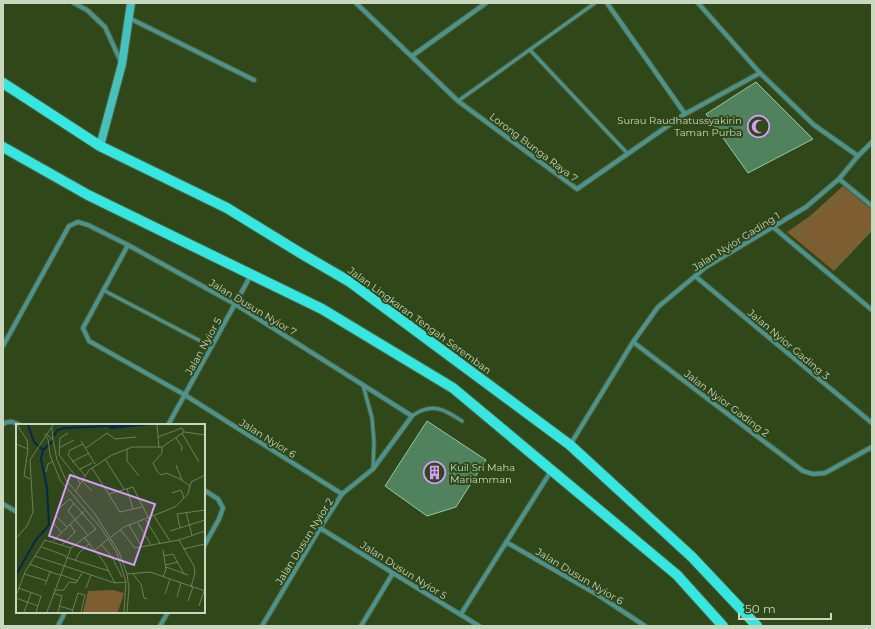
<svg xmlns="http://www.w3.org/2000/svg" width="875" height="629" font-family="Montserrat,sans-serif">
	<rect width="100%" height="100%" fill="#2f4719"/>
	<!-- green -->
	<path fill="#7e5d31" d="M843 186 872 210V231L834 271 787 232 810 216Z"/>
	<!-- building -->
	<path fill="#50825e" stroke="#94c9a2" d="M756 82 813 139 748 173 706 114Z
		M427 421 486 460 456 507 427 516 385 486Z"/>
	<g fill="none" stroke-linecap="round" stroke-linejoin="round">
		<defs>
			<path id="lane" d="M530 50 628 154
				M458 101 595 3
				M103 290 212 347
				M363 385 372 418 374 442 373 469
				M412 416C432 402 444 409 462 421"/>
			<path id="street" d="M74 3 87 10 105 27 121 62
				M356 3 458 101 577 189 685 114 760 73
				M607 3 685 114
				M698 3 760 73 814 125 858 156
				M129 18 254 80
				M412 56 486 3
				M839 179 872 206
				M773 227 872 310
				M128 245 83 328 89 341 185 395 342 494
				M695 276 872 423
				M633 342 803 471 813 474 825 473 872 447
				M3 346 69 226 78 222 88 225 128 245 235 304 412 416 373 469 342 494 320 528 262 626
				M3 424C9 420 13 422 20 425
				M168 425 251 275
				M570 445 633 342 658 307 706 267 806 207 839 179 858 156 872 142
				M204 490 218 499 223 508 219 519 204 546
				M3 504 17 512
				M320 528 479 626
				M506 542 598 595 645 626
				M461 614 551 471
				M58 626 65 612
				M160 626 168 612
				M361 626 393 573"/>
			<path id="secondary" d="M100 146 122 64 131 3"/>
			<path id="primary" d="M3 83 100 146 227 208 302 254 350 282 570 445 692 557 757 626
				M3 147 88 195 322 309 453 388 677 575 723 626"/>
		</defs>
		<!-- lane casing -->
		<use href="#lane" stroke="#4e643a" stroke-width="5"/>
		<!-- street casing -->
		<use href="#street" stroke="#4e643a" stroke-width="6"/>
		<!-- secondary casing -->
		<use href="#secondary" stroke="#4e643a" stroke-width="10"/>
		<!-- primary casing -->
		<use href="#primary" stroke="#4e643a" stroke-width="12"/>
		<!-- path -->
		<path stroke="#5d724a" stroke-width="2" stroke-dasharray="3 3" stroke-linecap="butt" d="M847 197 841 195 796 231C809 240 828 246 835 261L834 264 837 265 849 254 872 226"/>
		<!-- lane -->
		<use href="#lane" stroke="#4c9390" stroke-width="3"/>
		<!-- street -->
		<use href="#street" stroke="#4c9390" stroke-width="4"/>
		<!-- secondary -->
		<use href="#secondary" stroke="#46c2be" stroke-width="8"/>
		<!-- primary -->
		<use href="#primary" stroke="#35e6e1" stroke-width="10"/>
	</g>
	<!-- icons -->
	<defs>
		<symbol id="mosque-ring" viewBox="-11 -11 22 22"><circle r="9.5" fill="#2f4719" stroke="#d79bf9" stroke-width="1.5"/><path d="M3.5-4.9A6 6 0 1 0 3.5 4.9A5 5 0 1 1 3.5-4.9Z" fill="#d79bf9"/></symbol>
		<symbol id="building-ring" viewBox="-11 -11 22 22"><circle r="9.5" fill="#2f4719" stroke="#d79bf9" stroke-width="1.5"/><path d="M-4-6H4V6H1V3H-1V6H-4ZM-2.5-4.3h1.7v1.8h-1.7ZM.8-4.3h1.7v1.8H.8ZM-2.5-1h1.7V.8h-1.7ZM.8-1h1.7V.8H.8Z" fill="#d79bf9"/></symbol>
	</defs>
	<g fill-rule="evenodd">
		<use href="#mosque-ring" x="746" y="114" width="25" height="25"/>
		<use href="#building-ring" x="422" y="460" width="25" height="25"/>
	</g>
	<g text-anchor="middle" stroke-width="4" stroke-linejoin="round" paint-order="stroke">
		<!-- poi labels -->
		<g font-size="10" fill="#c8d7bd" stroke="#2f4719" text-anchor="end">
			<text x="742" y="124">Surau Raudhatussyakirin<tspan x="742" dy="12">Taman Purba</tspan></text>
			<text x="450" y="471" text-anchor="start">Kuil Sri Maha<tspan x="450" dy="12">Mariamman</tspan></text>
		</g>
		<!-- street labels -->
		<g font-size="10" fill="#c8d7bd" stroke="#2f4719">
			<text transform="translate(534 147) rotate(37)" y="4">Lorong Bunga Raya 7</text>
			<text transform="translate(736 241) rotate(-32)" y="4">Jalan Nyior Gading 1</text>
			<text transform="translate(253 307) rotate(31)" y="4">Jalan Dusun Nyior 7</text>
			<text transform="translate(420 320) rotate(36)" y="4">Jalan Lingkaran Tengah Seremban</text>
			<text transform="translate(789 344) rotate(40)" y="4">Jalan Nyior Gading 3</text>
			<text transform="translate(203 346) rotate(-61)" y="4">Jalan Nyior 5</text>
			<text transform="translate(727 403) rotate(37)" y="4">Jalan Nyior Gading 2</text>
			<text transform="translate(268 438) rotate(32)" y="4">Jalan Nyior 6</text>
			<text transform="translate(304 541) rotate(-58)" y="4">Jalan Dusun Nyior 2</text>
			<text transform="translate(404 570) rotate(32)" y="4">Jalan Dusun Nyior 5</text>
			<text transform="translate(580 576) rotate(31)" y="4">Jalan Dusun Nyior 6</text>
		</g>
	</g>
	<!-- overview -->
	<g transform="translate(16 424)">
		<rect width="189" height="189" fill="#2f4719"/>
		<path d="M97 166 108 169 102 188H67L72 167Z" fill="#7e5d31"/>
		<path d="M95 1H134L96 5 88 2Z" fill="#04294e"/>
		<path fill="none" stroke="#04294e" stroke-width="2" d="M12 1 18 18 27 26M38 12 41 6 49 4 91 2M0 151 19 117 33 101 31 64 25 35 27 26 37 17"/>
		<path fill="none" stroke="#6c815b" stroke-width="1" d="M1 1 11 16 12 25M141 1 143 24M36 4 37 16M29 9 37 16 41 36 50 56 79 90 103 128 111 150 113 164 111 188M52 9 44 14 43 31 62 55 64 60M166 9 183 38M28 11 32 15 34 31 44 56 85 104 101 129 110 158 108 188M142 13 166 4 168 8M160 14 166 23 165 27M65 17 79 40M0 20 12 25 8 52 14 55M67 20 54 26 52 31 69 52M146 23V29L137 39 141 47 145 51 150 49 164 55 174 62M43 24 58 16M70 24 91 9 99 15 120 13M111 25V37L123 52M89 35 108 65M56 38 73 29M160 41 166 56M76 44 104 88 126 83M64 45 76 39M30 48 32 40 36 38M66 57 76 67M111 65 117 85M59 68 73 46 96 31 116 23H146L168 8 189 11M156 69 165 66 168 74M93 70 117 63 133 95M58 79 52 87 71 110M170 88 176 111M138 92 154 117M130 96 144 119M122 99 135 121M113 101 126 123M164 104 161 90 189 86M104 105 119 124 163 116 189 107M154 107 189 96M45 108 37 99 40 92 51 103M68 113 88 138 99 159M95 113 108 103 159 83 172 70 175 58 189 51M0 114 11 102 17 88 14 36 37 1M163 116 178 142 179 149 175 163M37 117 68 87M85 120 96 133 106 153M46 121 59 108 54 100M26 123 50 132M167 125 189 120M79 126 92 115M19 132 99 159 110 158M148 132 157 130 168 150M49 133 93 147M59 137 63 129 73 120M13 140 43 151M149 141 162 138M150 143 172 151M116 149 125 160 128 174 131 175M8 150 31 157M43 150 62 157M111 150 134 148 189 167M147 153 150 145 147 126M53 158 60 159 66 149M29 161 34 148M2 164 25 172 20 188M70 164 75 151M38 166H48L53 158M37 169 46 172 42 188M149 170 154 155M0 172 9 148 29 116 55 124M161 173 165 159M0 174 22 182M172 177 177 163M43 182 57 186M183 182 188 167M8 188 15 169M31 188 55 124 80 105 54 75 42 85M56 188 62 169 69 171 65 188"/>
		<path fill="#d79bf9" fill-opacity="0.15" stroke="#d79bf9" stroke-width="2" d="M54 51 139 80 118 141 33 112Z"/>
		<rect width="189" height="189" fill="none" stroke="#c8d7bd" stroke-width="2"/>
	</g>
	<!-- border -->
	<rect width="875" height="629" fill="none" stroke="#c8d7bd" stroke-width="8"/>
	<!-- scale -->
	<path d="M739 613v6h92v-6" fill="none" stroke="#c8d7bd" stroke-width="2"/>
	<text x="745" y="613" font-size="12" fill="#c8d7bd" stroke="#2f4719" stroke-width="3" paint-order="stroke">50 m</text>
</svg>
